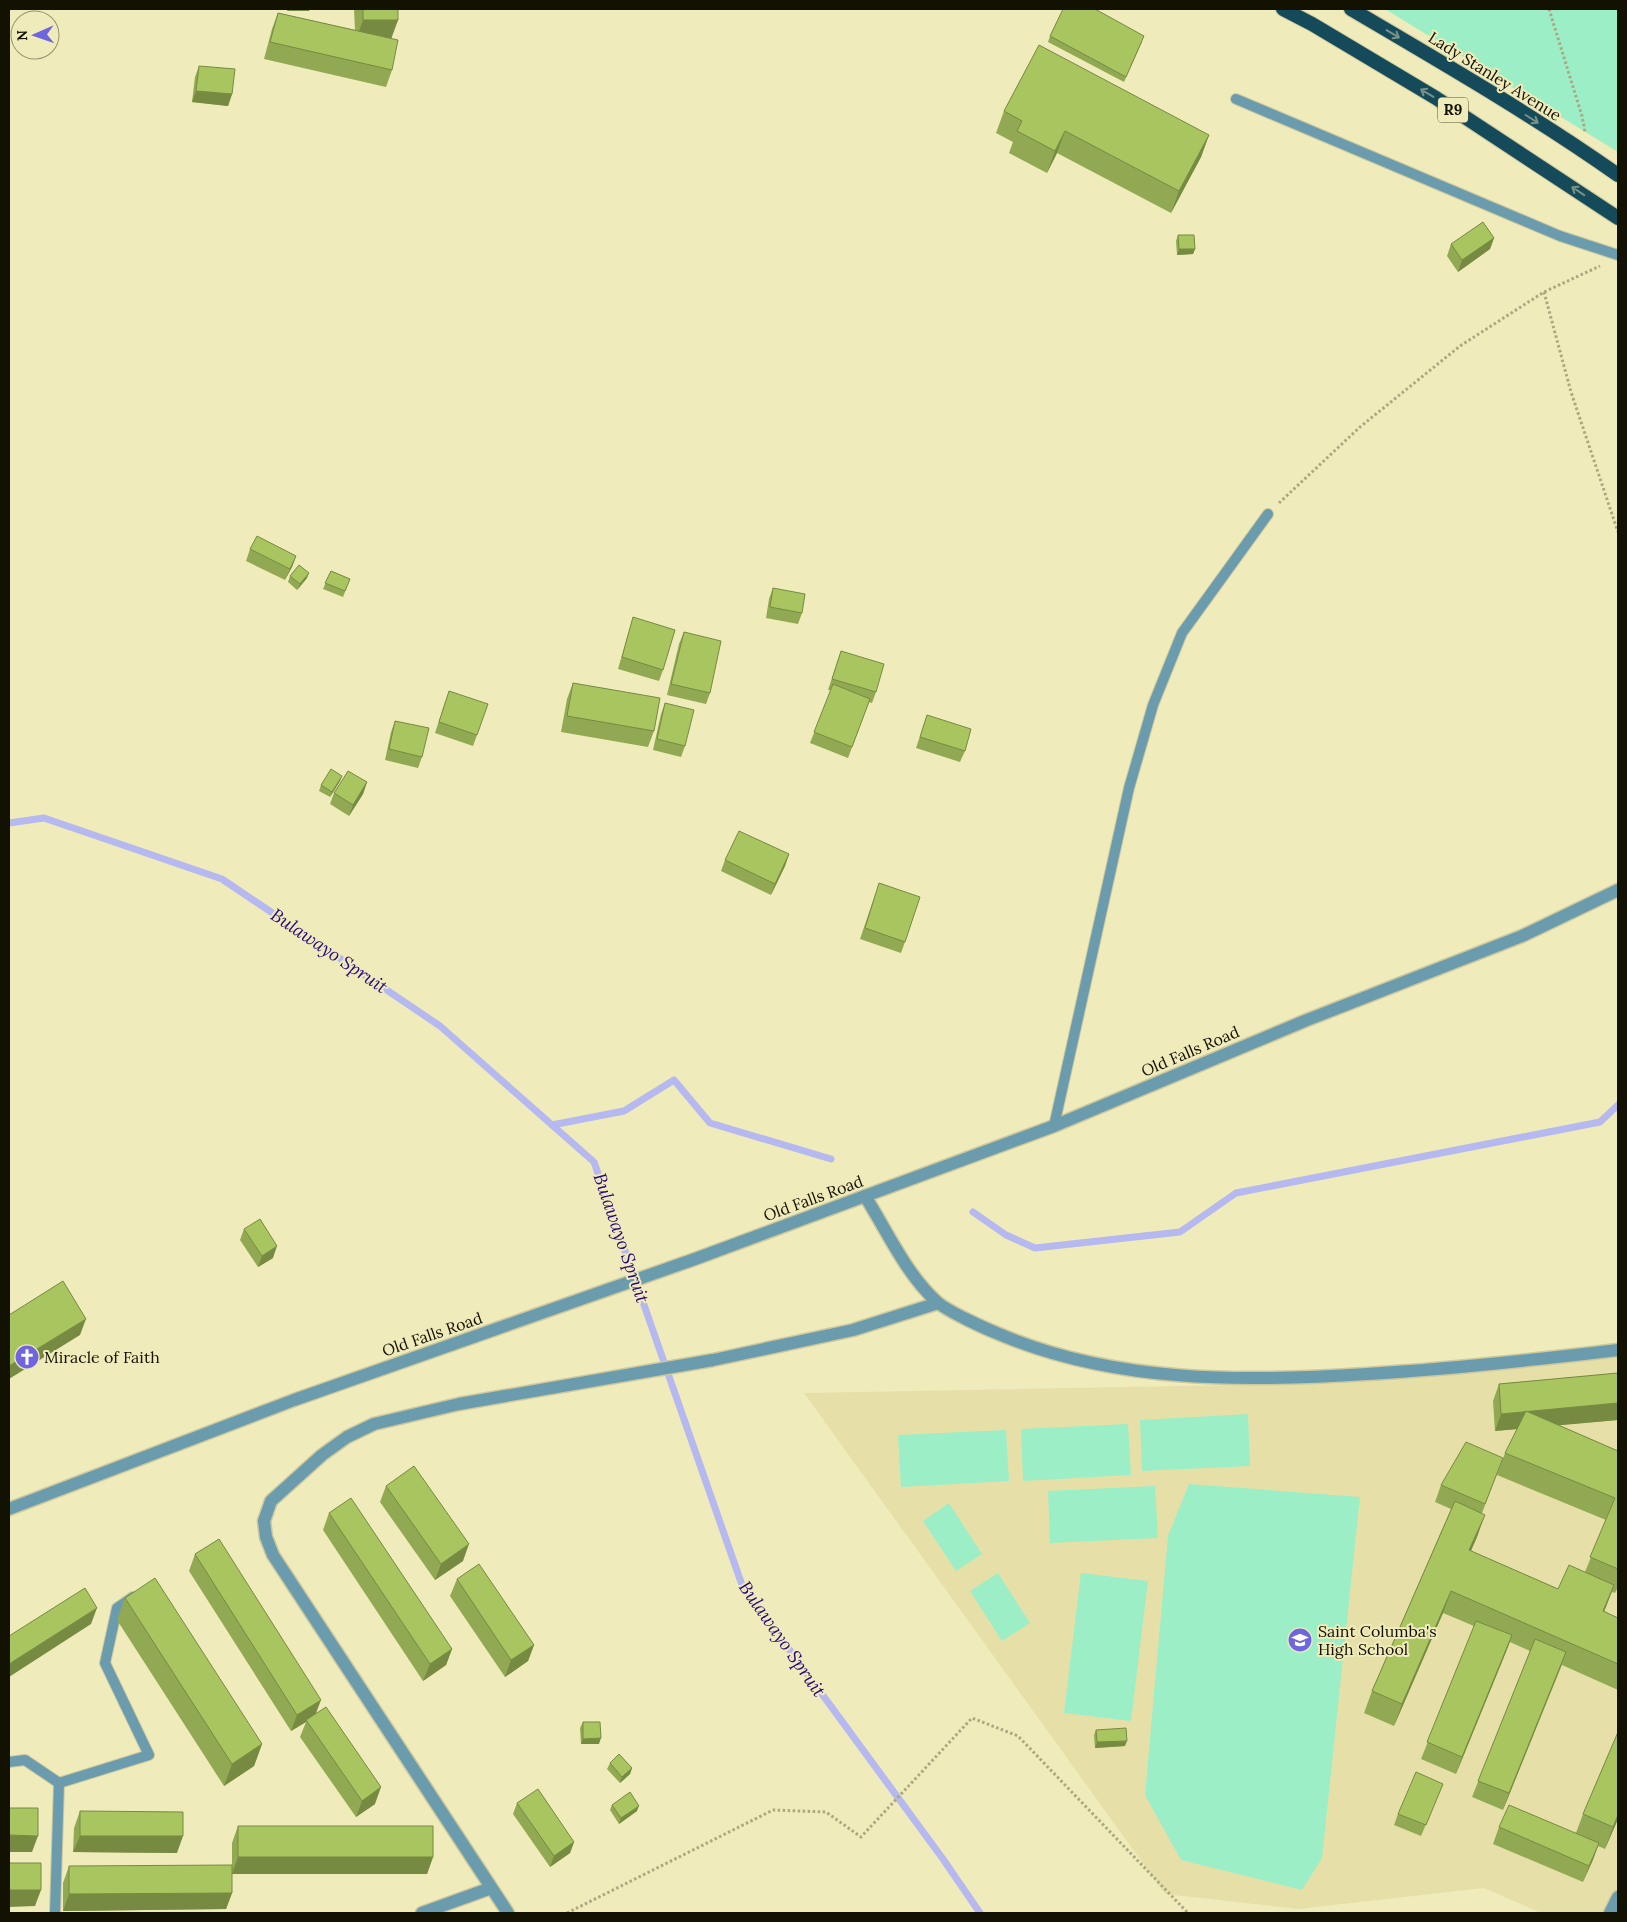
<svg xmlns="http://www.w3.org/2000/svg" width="1627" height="1922" font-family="Lora,serif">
	<rect width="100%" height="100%" fill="#f0ebba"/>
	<!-- built -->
	<path fill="#e6e0a8" d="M1618 1356V1887L1606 1913H1541L1484 1888 1298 1909 1165 1894 804 1393 1281 1384 1521 1367Z"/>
	<!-- green -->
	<path fill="#9ceec7" d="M1385 9H1618V152Z
		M1248 1414 1250 1466 1142 1471 1140 1420Z
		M1128 1424 1131 1475 1023 1481 1021 1429Z
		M1006 1430 1009 1481 901 1487 898 1435Z
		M1189 1484 1360 1497 1322 1858 1302 1890 1181 1860 1145 1795 1168 1536Z
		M1155 1486 1158 1538 1050 1543 1048 1491Z
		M949 1503 982 1554 956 1571 923 1521Z
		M998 1573 1030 1623 1002 1641 970 1591Z
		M1081 1573 1148 1581 1131 1721 1064 1713Z"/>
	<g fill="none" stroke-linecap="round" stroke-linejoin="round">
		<!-- stream -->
		<path stroke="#b6b8f0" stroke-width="7" d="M9 823 44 818 222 879 440 1026 594 1162 742 1585 943 1859 980 1913
			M552 1125 624 1111 674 1080 710 1123 831 1159
			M973 1212 1006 1235 1035 1248 1180 1232 1236 1193 1600 1122 1618 1105"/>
		<defs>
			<path id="service" d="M1236 99 1560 236 1618 255
				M1054 1126 1129 788 1153 705 1182 633 1268 514
				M9 1762 25 1760 59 1783 55 1913
				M59 1783 149 1755 105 1663 117 1608 133 1597"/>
			<path id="minor" d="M865 1196C887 1231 906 1274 937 1302 949 1312 984 1328 999 1334 1114 1383 1244 1382 1367 1374 1451 1369 1534 1360 1618 1350
				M422 1913 491 1888
				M508 1913 273 1555 266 1537 264 1521 271 1501 322 1455 347 1437 374 1424 459 1404 713 1360 853 1330 938 1303
				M1610 1913 1618 1897"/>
			<path id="tertiary" d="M9 1509 294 1400 695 1259 1054 1126 1307 1020 1522 936 1618 890"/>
			<path id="trunk" d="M1283 9 1312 24 1436 98 1618 218
				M1351 9C1441 62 1533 115 1618 175"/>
		</defs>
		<!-- service casing -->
		<use href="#service" stroke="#cdc89d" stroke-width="12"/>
		<!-- minor casing -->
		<use href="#minor" stroke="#cdc89d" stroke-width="15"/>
		<!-- tertiary casing -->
		<use href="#tertiary" stroke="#cdc89d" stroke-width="15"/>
		<!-- trunk casing -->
		<use href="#trunk" stroke="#cdc89d" stroke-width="16"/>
		<!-- path -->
		<path stroke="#aba781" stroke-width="3" stroke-dasharray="2.5 2.5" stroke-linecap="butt" d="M1549 9 1582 116 1585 132
			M1544 292 1571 392 1618 532
			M1279 503 1360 427 1460 346 1544 292 1600 266
			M567 1913 773 1810 826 1812 861 1837 972 1718 1018 1736 1188 1913"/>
		<!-- service -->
		<use href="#service" stroke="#6a9cae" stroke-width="10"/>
		<!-- minor -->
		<use href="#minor" stroke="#6a9cae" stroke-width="12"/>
		<!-- tertiary -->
		<use href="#tertiary" stroke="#6a9cae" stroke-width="12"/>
		<!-- trunk -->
		<use href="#trunk" stroke="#154a5a" stroke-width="14"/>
	</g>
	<!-- wall -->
	<path fill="#90a952" d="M354 9H398V20L391 38 392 70 386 87 264 59 272 29 278 13 355 30Z
		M1050 36 1142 42 1124 82 1048 42Z
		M199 66 232 94 228 106 192 102 195 77Z
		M1004 111 1209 135 1201 157 1171 213 1057 153 1047 173 1009 153 1013 142 996 133Z
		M1178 235 1195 249 1193 254 1177 255 1176 241Z
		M1494 238 1490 249 1458 272 1447 256 1451 244Z
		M250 549 296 556 292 567 285 580 246 561Z
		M331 571 350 579 343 597 323 589Z
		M290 576 307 578 297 590 288 582Z
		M773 588 802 613 798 624 766 618 769 599Z
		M633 617 663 670 659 681 618 669Z
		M684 632 710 693 706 704 667 695 679 644Z
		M841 651 876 692 872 703 869 702 848 758 810 743 831 690H828Z
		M573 683 654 731 648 747 561 732 567 699Z
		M445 702 477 735 473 746 435 733Z
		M665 703 685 746 681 757 653 750 661 714Z
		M927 715 965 751 960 762 916 748Z
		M395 721 422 757 418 768 385 760 391 732Z
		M342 776 340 781 330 797 319 791 321 785Z
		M367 782 363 794 349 816 330 804 334 793Z
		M789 854 785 866 771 895 721 871 725 860Z
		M875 895 905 942 901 953 860 939Z
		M244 1229 273 1258 258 1267 240 1240Z
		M1618 1373V1420L1558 1425 1618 1451V1587L1615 1593 1612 1592 1604 1611 1618 1618V1690L1562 1665 1503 1810 1472 1797 1530 1651 1510 1642 1456 1774 1421 1759 1474 1626 1443 1613 1394 1726 1364 1713 1372 1691 1451 1509 1435 1502 1441 1485 1503 1458 1482 1513 1477 1537 1471 1551 1558 1589 1585 1572 1606 1520 1497 1475 1505 1453 1517 1429 1495 1431 1493 1401 1499 1384Z
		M386 1486 463 1561 435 1580 380 1502Z
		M329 1513 452 1649 446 1665 423 1681 323 1530Z
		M195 1554 316 1714 375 1804 356 1817 300 1737 306 1722 291 1731 189 1571Z
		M457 1579 534 1645 528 1661 505 1677 450 1596Z
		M125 1598 262 1744 254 1766 224 1786 117 1620Z
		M583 1722 599 1744H581L580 1728Z
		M1096 1730 1125 1746 1095 1748 1094 1735Z
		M1618 1732V1819L1605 1849 1598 1846 1583 1882 1493 1844 1499 1827 1576 1833 1583 1814Z
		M610 1763 632 1768 630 1774 620 1783 607 1769Z
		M1443 1784 1421 1836 1394 1825 1398 1814Z
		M517 1803 574 1842 570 1853 550 1867 513 1814Z
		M612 1805 637 1811 619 1824 610 1810Z
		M80 1811 177 1853 73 1852 74 1828Z
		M238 1826 433 1857 427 1874H232V1843Z
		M69 1866 232 1893 226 1909 63 1911V1883Z"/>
	<!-- shaded-wall -->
	<path fill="#768a42" d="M202 9H263V10H201Z
		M288 9H310L309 11H287Z
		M363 20H398L390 42H355Z
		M196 91 232 94 228 106 192 102Z
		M1065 131 1057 153 1047 173 1055 151Z
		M1209 135 1201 157 1171 213 1179 191Z
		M1494 238 1490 249 1458 272 1462 260Z
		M1179 249H1195L1193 254 1177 255Z
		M296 556 292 567 285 580 290 569Z
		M309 573 307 578 297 590 300 584Z
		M342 776 340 781 330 797 332 792Z
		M367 782 363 794 349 816 353 805Z
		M789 854 785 866 771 895 775 884Z
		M277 1246 273 1258 258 1267 262 1256Z
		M86 1319 80 1335 9 1379V1366Z
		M1618 1403V1420L1495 1431 1501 1414Z
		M1485 1515 1477 1537 1461 1572 1469 1550Z
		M469 1544 463 1561 435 1580 441 1564Z
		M1614 1585 1606 1607 1595 1633 1603 1611Z
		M1451 1591 1443 1613 1394 1726 1402 1704Z
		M97 1608 91 1624 9 1677V1664Z
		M1512 1635 1506 1652 1456 1774 1462 1757Z
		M534 1645 528 1661 505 1677 511 1660Z
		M452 1649 446 1665 423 1681 430 1664Z
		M1566 1652 1560 1668 1503 1810 1509 1793Z
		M321 1700 315 1716 306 1720V1722L291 1731 297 1715Z
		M601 1738 599 1744H581L583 1739Z
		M1127 1741 1125 1746 1095 1748 1097 1742Z
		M262 1744 254 1766 224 1786 232 1764Z
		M632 1768 630 1774 620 1783 622 1777Z
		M381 1787 375 1804 356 1817 362 1801Z
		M639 1806 637 1811 619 1824 621 1818Z
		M1618 1815V1819L1605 1849 1613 1827Z
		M9 1835 38 1836 32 1852H9Z
		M80 1836H183L177 1853 73 1852Z
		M574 1842 570 1853 550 1867 554 1856Z
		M1599 1843 1593 1860 1583 1882 1589 1866Z
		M238 1857H433L427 1874H232Z
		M9 1890H41L35 1906 9 1907Z
		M232 1893 226 1909 63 1911 69 1894Z"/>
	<!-- building -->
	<path fill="#a8c55f" stroke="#768a42" d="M363 9H398V20H363Z
		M1063 9H1095L1144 36 1126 77 1050 36Z
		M278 13 398 40 392 70 270 42Z
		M1039 45 1209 135 1179 191 1065 131 1055 151 1017 131 1022 121 1004 111Z
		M199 66 235 69 232 94 196 91Z
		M1483 222 1494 238 1462 260 1451 244Z
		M1178 235H1194L1195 249H1179Z
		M257 536 296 556 290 569 250 549Z
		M299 565 309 573 300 584 290 576Z
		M331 571 350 579 345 591 325 583Z
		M773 588 805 594 802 613 770 607Z
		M633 617 675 630 663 670 622 657Z
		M684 632 721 641 710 693 671 684Z
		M841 651 884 664 876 692 832 679Z
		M573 683 660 698 654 731 567 716Z
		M833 684 870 699 852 747 814 732Z
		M449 691 488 704 477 735 439 722Z
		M665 703 694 710 685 746 657 739Z
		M927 715 971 729 965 751 920 737Z
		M395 721 429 728 422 757 389 749Z
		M331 769 342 776 332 792 321 785Z
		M348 771 367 782 353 805 334 793Z
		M739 831 789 854 775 884 725 860Z
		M879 883 920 897 905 942 865 928Z
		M260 1219 277 1246 262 1256 244 1229Z
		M63 1281 86 1319 9 1366V1315Z
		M1618 1373V1403L1501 1414 1499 1384Z
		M1526 1411 1618 1451V1569L1590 1557 1615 1498 1505 1453Z
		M1466 1442 1503 1458 1485 1504 1441 1485Z
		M414 1466 469 1544 441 1564 386 1486Z
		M351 1498 452 1649 430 1664 329 1513Z
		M1455 1501 1485 1515 1469 1550 1558 1589 1569 1565 1614 1585 1603 1611 1618 1618V1664L1451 1591 1402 1704 1372 1691Z
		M219 1539 321 1700 297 1715 195 1554Z
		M479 1564 534 1645 511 1660 457 1579Z
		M155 1578 262 1744 232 1764 125 1598Z
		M85 1588 97 1608 9 1664V1636Z
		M1476 1621 1512 1635 1462 1757 1427 1742Z
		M1535 1639 1566 1652 1509 1793 1478 1781Z
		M326 1707 381 1787 362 1801 306 1720Z
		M583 1722H600L601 1738 583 1739Z
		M1126 1728 1127 1741 1097 1742 1096 1730Z
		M1618 1732V1815L1613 1827 1583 1814Z
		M619 1754 632 1768 622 1777 610 1763Z
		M1416 1772 1443 1784 1426 1825 1398 1814Z
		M538 1789 574 1842 554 1856 517 1803Z
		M630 1792 639 1806 621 1818 612 1805Z
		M1509 1805 1599 1843 1589 1866 1499 1827Z
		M9 1808H38V1836L9 1835Z
		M80 1811 183 1812V1836H80Z
		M238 1826H433V1857H238Z
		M9 1863H41V1890H9Z
		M232 1865V1893L69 1894V1866Z"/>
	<!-- one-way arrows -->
	<defs><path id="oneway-shaft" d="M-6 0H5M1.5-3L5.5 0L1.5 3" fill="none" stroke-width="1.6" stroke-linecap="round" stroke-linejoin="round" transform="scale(1.25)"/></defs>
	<g stroke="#789285">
		<use href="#oneway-shaft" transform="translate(1393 34) rotate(31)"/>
		<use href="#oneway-shaft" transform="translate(1427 93) rotate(-149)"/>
		<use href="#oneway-shaft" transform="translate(1532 119) rotate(32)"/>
		<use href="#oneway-shaft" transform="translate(1578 191) rotate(-146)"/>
	</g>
	<!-- icons -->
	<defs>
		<symbol id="church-disc" viewBox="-11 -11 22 22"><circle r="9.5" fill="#6e65df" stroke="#f0ebba"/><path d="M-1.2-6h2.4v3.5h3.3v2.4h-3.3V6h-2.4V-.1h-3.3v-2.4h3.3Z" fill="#fff"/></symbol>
		<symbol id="school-disc" viewBox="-11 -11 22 22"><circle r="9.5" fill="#6e65df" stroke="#f0ebba"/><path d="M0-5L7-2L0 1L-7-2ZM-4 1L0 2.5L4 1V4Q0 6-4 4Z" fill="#fff"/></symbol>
	</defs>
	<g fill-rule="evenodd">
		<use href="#church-disc" x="13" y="1343" width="28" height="28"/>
		<use href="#school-disc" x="1286" y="1626" width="28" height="28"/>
	</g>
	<g text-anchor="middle" stroke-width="4" stroke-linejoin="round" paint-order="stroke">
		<!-- shield labels -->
		<rect fill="#f0ebba" stroke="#555239" stroke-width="1" x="1438" y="97.5" width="30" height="25" rx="4"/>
		<g font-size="15" font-weight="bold" fill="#131102">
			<text x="1453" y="115">R9</text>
		</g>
		<!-- street labels -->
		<g font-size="16" fill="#131102" stroke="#f0ebba">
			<text transform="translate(1495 76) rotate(32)" y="6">Lady Stanley Avenue</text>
			<text transform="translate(1190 1051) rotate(-23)" y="6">Old Falls Road</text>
			<text transform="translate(813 1198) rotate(-20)" y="6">Old Falls Road</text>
			<text transform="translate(432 1334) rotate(-19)" y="6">Old Falls Road</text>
		</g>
		<!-- poi labels -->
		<g font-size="16" fill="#131102" stroke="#f0ebba" text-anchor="start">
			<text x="44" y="1363">Miracle of Faith</text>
			<text x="1318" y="1637">Saint Columba's<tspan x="1318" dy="18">High School</tspan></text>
		</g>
		<!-- water labels -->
		<g font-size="18" font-style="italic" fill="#290878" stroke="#f0ebba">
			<text transform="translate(329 951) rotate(34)" y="6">Bulawayo Spruit</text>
			<text transform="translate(621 1238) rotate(71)" y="6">Bulawayo Spruit</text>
			<text transform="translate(782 1639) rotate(55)" y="6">Bulawayo Spruit</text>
		</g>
	</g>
	<!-- border -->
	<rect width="1627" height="1922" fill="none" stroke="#131102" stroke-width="20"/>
	<!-- north arrow -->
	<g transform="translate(35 35) rotate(268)"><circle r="24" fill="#f0ebba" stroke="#989470"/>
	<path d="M0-4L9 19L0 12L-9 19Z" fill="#6e65df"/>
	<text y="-8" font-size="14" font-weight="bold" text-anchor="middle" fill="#131102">N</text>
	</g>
</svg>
